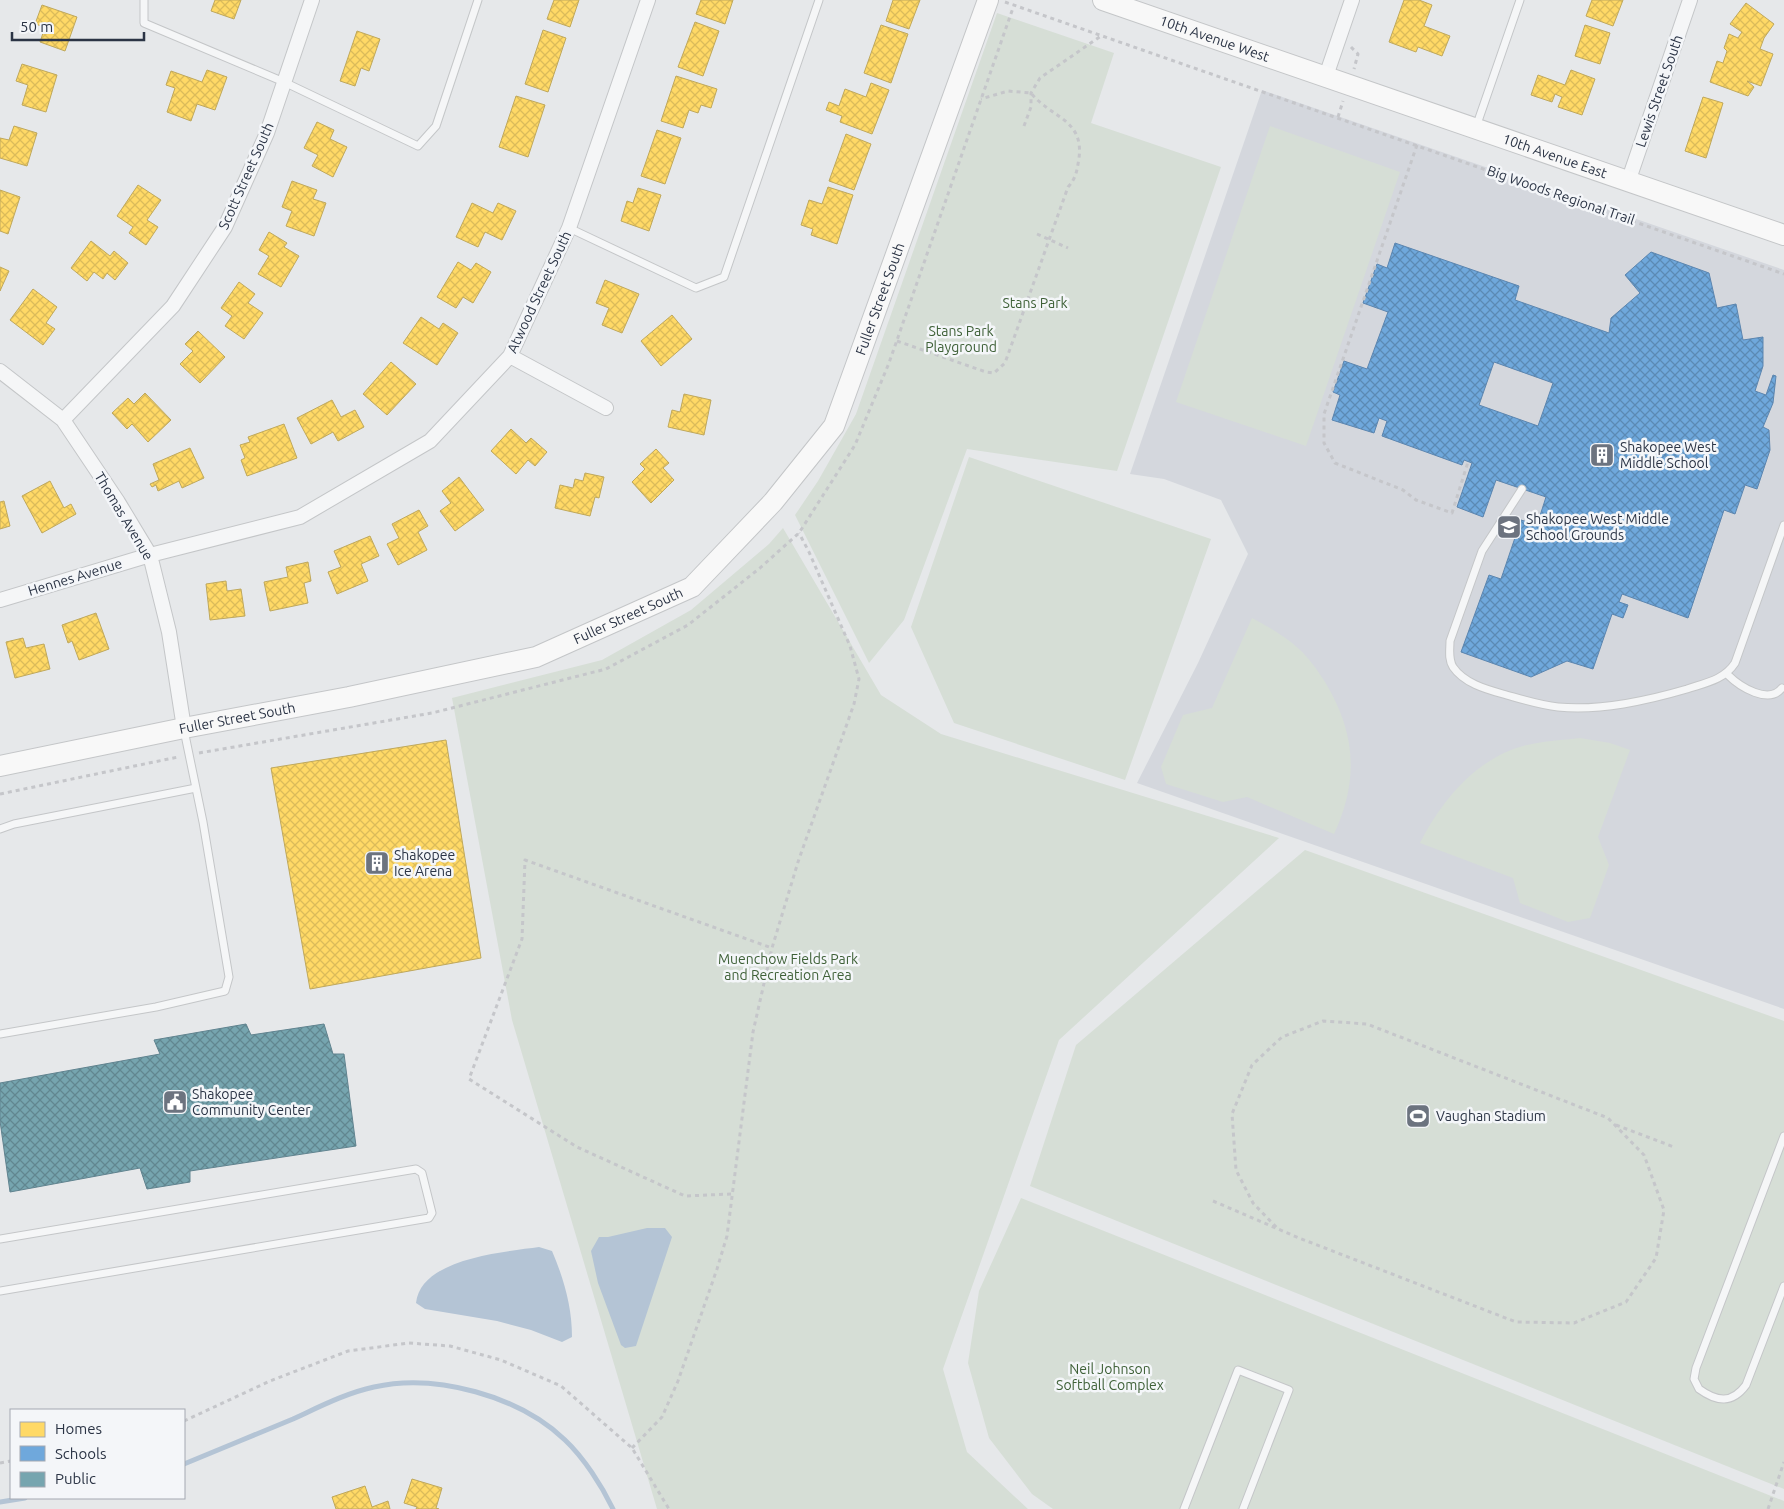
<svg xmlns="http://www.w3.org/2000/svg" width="1784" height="1509" font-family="Ubuntu,sans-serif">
	<defs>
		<pattern id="homes-cross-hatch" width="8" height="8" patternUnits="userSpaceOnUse" patternTransform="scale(1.25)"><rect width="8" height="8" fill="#ffd966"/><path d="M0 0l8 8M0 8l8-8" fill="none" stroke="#dbbb5a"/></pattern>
		<pattern id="schools-cross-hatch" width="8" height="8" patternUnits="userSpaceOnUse" patternTransform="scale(1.25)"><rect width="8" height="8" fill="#6fa8dc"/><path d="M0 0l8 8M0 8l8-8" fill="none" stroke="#5b8ab4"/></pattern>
		<pattern id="public-cross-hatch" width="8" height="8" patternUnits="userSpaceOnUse" patternTransform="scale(1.25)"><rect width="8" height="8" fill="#76a5af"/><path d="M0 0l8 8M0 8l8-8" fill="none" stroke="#618790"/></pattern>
	</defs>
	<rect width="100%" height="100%" fill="#e6e8ea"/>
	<!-- built -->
	<path fill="#d4d7dd" d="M1262 90 1784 270V1009L1137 783 1198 663 1248 554 1221 500 1164 479 1130 474Z"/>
	<!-- park -->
	<path fill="#d6ded6" d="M997 13 1114 53 1091 123 1221 167 1117 471 967 449 904 620 869 663 795 515 818 481 856 414Z
		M1270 126 1400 172 1306 446 1176 402Z
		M969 457 1211 539 1125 780 954 723 911 627Z
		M783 528 881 695 941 734 1279 838 1059 1040 943 1369 967 1452 1028 1509H657L512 1020 452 698 602 660 691 610 769 544Z
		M1252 618C1269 627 1285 636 1299 649 1309 658 1318 671 1325 682 1356 733 1359 780 1334 834L1247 797 1223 802 1166 784 1161 767 1183 715 1212 708Z
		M1580 738 1610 743 1630 750 1598 837 1609 865 1590 918 1568 922 1520 903 1513 878 1420 843C1442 800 1477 757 1527 745 1544 741 1563 740 1580 738Z
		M1305 850 1784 1021V1489L1030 1186 1076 1045Z
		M1021 1198 1784 1501V1509H1053L1032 1494 989 1438 968 1363 979 1291Z"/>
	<!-- water -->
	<path fill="#b4c4d5" d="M647 1228H665L672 1237 636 1346 625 1348 621 1345 598 1283 591 1251 599 1237H608Z
		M539 1247 552 1251C564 1279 572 1307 572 1337L562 1342 531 1330 497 1321 425 1309 416 1303C421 1258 504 1252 539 1247Z"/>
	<!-- homes -->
	<path fill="url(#homes-cross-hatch)" stroke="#bfa85c" d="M215 0H241L234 19 211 11Z
		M554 0H579L570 27 547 19Z
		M701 0H733L725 24 696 14Z
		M893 0H920L909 29 886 21Z
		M1404 0H1419L1432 5 1424 26 1450 36 1442 56 1418 47 1416 52 1389 42Z
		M1592 0H1623L1613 26 1586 16Z
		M1746 3 1774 24 1764 38 1760 49 1773 54 1761 86 1747 81 1754 87 1748 96 1710 82 1717 61 1723 63 1727 51 1724 48 1729 34 1738 38 1742 32 1730 24Z
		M42 5 77 17 65 51 40 42 45 27 35 24Z
		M695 22 719 31 703 76 678 67Z
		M881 25 908 34 891 83 864 73Z
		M1585 25 1610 33 1600 64 1575 56Z
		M543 30 566 38 548 92 525 84Z
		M357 31 380 39 369 71 361 68 355 86 340 81Z
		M22 64 57 75 46 112 22 105 28 85 16 81Z
		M207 70 227 77 215 110 197 104 191 121 167 112 175 88 166 85 171 71 202 82Z
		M1571 70 1595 79 1582 115 1558 107 1562 97 1555 94 1552 102 1531 95 1538 75 1565 85Z
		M676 76 717 89 711 108 701 105 698 113 689 110 683 128 661 121Z
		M871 83 889 90 872 134 840 122 842 116 826 110 829 102 839 106 845 89 866 97Z
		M516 96 545 105 528 157 499 147Z
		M1703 97 1723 103 1706 158 1685 151Z
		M317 122 334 130 330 139 347 147 333 177 312 166 318 155 304 148Z
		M14 126 37 133 27 166 0 158V138L9 140Z
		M657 130 681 138 665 184 641 176Z
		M846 134 871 144 854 190 829 181Z
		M292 181 317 190 313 199 326 203 314 236 286 226 292 211 282 207Z
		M138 185 161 200 147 220 158 227 146 245 129 233 133 227 117 216Z
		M828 187 853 195 837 244 811 235 813 229 801 225 809 200 822 204Z
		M638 188 661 195 649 231 621 221 627 201 633 203Z
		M0 190 20 197 8 234 0 231Z
		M472 203 493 213 498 203 516 211 502 240 485 232 478 247 456 237Z
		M269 232 287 243 284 247 299 256 281 287 258 274 269 256 259 250Z
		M91 241 110 256 114 251 128 263 115 280 107 273 103 279 94 272 87 281 71 268Z
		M458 262 471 270 476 263 491 272 473 303 463 297 456 308 437 297Z
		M0 267 9 271 0 291Z
		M605 280 639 294 622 333 602 325 609 308 596 303Z
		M239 282 255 294 248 303 263 313 244 339 225 326 232 316 221 308Z
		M33 289 57 307 46 323 55 329 43 345 10 320Z
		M672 315 692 339 661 366 641 341Z
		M421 317 439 329 443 323 458 333 437 365 403 343Z
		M198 331 225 357 200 383 180 364 193 351 185 344Z
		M391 362 416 384 387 415 363 394Z
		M145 393 171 420 148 442 132 424 127 429 112 413 128 398 134 404Z
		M684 394 711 400 704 435 668 427 672 410 680 412Z
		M332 400 341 417 355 410 364 427 338 441 333 432 311 444 297 418Z
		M284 424 297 458 247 476 241 460 245 458 240 445 250 442 248 437Z
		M511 429 526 443 531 438 547 452 535 466 528 460 516 474 491 451Z
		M190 448 204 478 182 488 179 481 158 491 156 485 152 487 150 484 159 480 153 464Z
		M656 449 669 463 663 468 674 480 651 503 632 482 645 469 640 464Z
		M585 473 604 477 599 498 595 497 590 516 555 508 560 485 573 488 575 479 583 481Z
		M459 477 484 510 455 531 440 511 451 503 442 491Z
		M50 481 64 508 71 504 76 514 42 533 22 496Z
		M4 501 10 526 0 529V502Z
		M419 510 428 526 418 532 427 550 398 565 387 544 399 538 392 524Z
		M370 536 379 556 361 564 368 581 337 594 328 572 341 567 334 551Z
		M308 562 311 581 304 583 308 603 270 611 264 582 288 577 286 567Z
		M226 581 227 591 241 589 245 616 210 620 206 584Z
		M96 613 109 649 79 660 72 641 68 643 62 625Z
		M23 638 26 648 44 644 50 669 15 678 6 642Z
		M446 740 481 958 310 989 271 768Z
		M412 1479 442 1488 436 1508 439 1509H416L417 1507 404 1503Z
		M365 1486 372 1507 388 1501 390 1509H336L332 1497Z"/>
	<!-- schools -->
	<path fill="url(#schools-cross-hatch)" stroke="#5b85af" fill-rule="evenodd" d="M1395 243 1519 286 1515 300 1609 333 1611 318 1640 293 1625 275 1651 252 1709 273 1717 308 1736 304 1743 340 1763 337V366L1755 391 1766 395 1773 375 1776 376 1773 403 1763 427 1769 430 1770 450 1757 489 1745 485 1735 514 1724 510 1688 618 1622 594 1619 602 1628 605 1623 618 1612 614 1593 669 1567 661 1531 677 1461 652 1489 575 1501 579 1521 520 1537 525 1546 497 1496 480 1483 517 1457 507 1472 463 1464 460 1462 465 1382 436 1387 421 1379 418 1374 433 1332 420 1340 395 1333 392 1344 361 1367 369 1388 312 1363 303 1377 264 1387 268ZM1494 362 1553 383 1538 426 1479 405Z"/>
	<!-- public -->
	<path fill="url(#public-cross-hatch)" stroke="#60838f" d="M246 1024 251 1035 324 1024 333 1054H344L356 1146 190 1171V1182L147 1189 140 1168 10 1192 0 1121V1083L160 1054 154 1040Z"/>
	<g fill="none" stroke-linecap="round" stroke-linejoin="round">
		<!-- stream -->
		<path stroke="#b4c4d5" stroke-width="5" d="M184 1464C220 1449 257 1434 293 1419 319 1407 346 1393 374 1387 436 1373 519 1396 565 1440 584 1458 602 1486 613 1509
			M0 1502 25 1498"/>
		<defs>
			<path id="lane" d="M144 0V23L284 82 418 146 436 126 478 0
				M1476 127 1520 0
				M569 228 696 288 724 277 819 0
				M1522 489 1482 551 1450 641C1450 650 1448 659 1453 667 1464 683 1485 689 1503 694 1521 699 1539 705 1558 707 1601 711 1646 701 1687 689 1705 683 1724 680 1735 663L1784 525
				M1728 675C1740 687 1769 705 1782 688
				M0 829 14 824 196 788
				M0 1034 156 1007 225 991 229 977 203 822 184 730
				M1784 1136 1696 1368 1694 1379 1699 1389C1717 1402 1732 1404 1746 1385L1784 1286
				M0 1239 416 1169 422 1173 432 1213 429 1218 0 1291
				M1184 1509 1238 1370 1289 1390 1243 1509"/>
			<path id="street" d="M1326 76 1352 0
				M1628 182 1690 0
				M510 356 606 408
				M0 371 63 420 118 502 150 555 169 632 184 728
				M63 420 173 306 225 227 267 133 312 0
				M0 600 150 555 300 517 430 441 510 356 569 228 648 0"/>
			<g id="secondary">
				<path id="s1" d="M1103 0 1784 235"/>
				<path id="s2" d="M0 766 184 728 349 697 536 657 692 587 773 502 834 426 988 0"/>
			</g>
		</defs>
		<!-- lane casing -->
		<use href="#lane" stroke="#c4c6c8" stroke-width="9"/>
		<!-- street casing -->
		<use href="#street" stroke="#c4c6c8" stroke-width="16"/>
		<!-- secondary casing -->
		<use href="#secondary" stroke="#c4c6c8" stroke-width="22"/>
		<!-- path -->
		<path stroke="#c5c6ca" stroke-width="3" stroke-dasharray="4 4" stroke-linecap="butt" d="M1005 2 1784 274
			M1351 47 1358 54 1354 69
			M1338 117 1343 101
			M1024 126 1031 107V93L1040 78 1101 36
			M1417 145 1324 414V443L1335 463 1403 490 1416 500 1452 513 1468 462
			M1037 234 1068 248
			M897 341 986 372 994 373 1005 363 1068 187C1076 178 1077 171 1079 158 1084 119 1051 118 1031 93L1008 91 981 99
			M199 753 432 713 606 669 688 625 760 568 799 533 855 445 889 363 1014 5
			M0 794 178 757
			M1616 1125 1674 1147
			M731 1194 685 1196 577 1147 469 1079 522 939 525 860 772 948
			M1213 1201 1299 1238 1516 1322 1574 1323 1626 1302 1656 1258 1664 1210 1644 1155 1608 1118 1367 1024 1323 1021 1282 1037 1252 1065 1232 1114 1236 1170 1253 1203 1278 1229
			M184 1421 270 1381 348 1351 409 1343 450 1346 501 1360 561 1386 632 1448 669 1509
			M632 1448 662 1417 678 1381 717 1269 727 1236 753 1032 772 948 798 862 854 704 859 679 850 646 809 552 799 533
			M0 1463 11 1461
			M1768 1509 1784 1462"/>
		<!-- lane -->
		<use href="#lane" stroke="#f5f6f7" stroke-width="7"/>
		<!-- street -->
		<use href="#street" stroke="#f5f6f7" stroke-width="14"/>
		<!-- secondary -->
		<use href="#secondary" stroke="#f8f8f8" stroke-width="20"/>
	</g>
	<!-- icons -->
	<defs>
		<symbol id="building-square" viewBox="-11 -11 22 22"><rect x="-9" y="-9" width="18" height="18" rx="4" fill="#6c737f" stroke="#f4f6f9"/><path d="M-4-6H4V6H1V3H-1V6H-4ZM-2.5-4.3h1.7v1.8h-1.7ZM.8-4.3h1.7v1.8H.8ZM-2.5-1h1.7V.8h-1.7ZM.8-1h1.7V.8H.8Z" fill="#fff"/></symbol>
		<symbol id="school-square" viewBox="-11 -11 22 22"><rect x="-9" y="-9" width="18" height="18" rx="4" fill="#6c737f" stroke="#f4f6f9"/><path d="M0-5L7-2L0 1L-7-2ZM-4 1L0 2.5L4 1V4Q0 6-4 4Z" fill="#fff"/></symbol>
		<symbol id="civic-square" viewBox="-11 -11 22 22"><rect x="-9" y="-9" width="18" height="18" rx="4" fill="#6c737f" stroke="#f4f6f9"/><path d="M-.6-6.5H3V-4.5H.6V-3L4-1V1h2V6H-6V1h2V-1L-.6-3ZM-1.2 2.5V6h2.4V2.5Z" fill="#fff"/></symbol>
		<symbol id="stadium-square" viewBox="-11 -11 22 22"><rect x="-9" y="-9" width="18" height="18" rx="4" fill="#6c737f" stroke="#f4f6f9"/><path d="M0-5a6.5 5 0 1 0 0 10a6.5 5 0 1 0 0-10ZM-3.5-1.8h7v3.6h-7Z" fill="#fff"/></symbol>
	</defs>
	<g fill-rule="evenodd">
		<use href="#building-square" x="1588" y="441" width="28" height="28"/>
		<use href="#school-square" x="1495" y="513" width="28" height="28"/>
		<use href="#building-square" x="363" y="849" width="28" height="28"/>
		<use href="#civic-square" x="161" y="1088" width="28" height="28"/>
		<use href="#stadium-square" x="1404" y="1102" width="28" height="28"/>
	</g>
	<g text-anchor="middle" stroke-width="5" stroke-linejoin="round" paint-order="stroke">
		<!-- street labels -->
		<g font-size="14" fill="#2b3445" stroke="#f4f6f9">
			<text dy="5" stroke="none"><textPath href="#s1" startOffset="118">10th Avenue West</textPath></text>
			<text transform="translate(1659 91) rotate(-71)" y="5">Lewis Street South</text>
			<text dy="5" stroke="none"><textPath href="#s1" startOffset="478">10th Avenue East</textPath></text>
			<text transform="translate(246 176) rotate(-66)" y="5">Scott Street South</text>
			<text transform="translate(1561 195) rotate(19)" y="5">Big Woods Regional Trail</text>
			<text transform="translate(539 292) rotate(-65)" y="5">Atwood Street South</text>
			<text dy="5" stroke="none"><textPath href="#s2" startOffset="1068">Fuller Street South</textPath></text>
			<text transform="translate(124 516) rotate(59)" y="5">Thomas Avenue</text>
			<text transform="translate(75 577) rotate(-17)" y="5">Hennes Avenue</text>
			<text dy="5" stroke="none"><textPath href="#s2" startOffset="648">Fuller Street South</textPath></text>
			<text dy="5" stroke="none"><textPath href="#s2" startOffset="242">Fuller Street South</textPath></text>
		</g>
		<!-- park labels -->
		<g font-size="14" fill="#3f6138" stroke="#f4f6f9">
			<text x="1035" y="308">Stans Park</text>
			<text x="961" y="336">Stans Park<tspan x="961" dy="16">Playground</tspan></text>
			<text x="788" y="964">Muenchow Fields Park<tspan x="788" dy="16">and Recreation Area</tspan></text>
			<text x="1110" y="1374">Neil Johnson<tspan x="1110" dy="16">Softball Complex</tspan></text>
		</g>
		<!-- poi labels -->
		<g font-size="14" fill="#2b3445" stroke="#f4f6f9" text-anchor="start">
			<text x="1620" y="452">Shakopee West<tspan x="1620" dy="16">Middle School</tspan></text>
			<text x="1526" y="524">Shakopee West Middle<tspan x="1526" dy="16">School Grounds</tspan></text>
			<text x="394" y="860">Shakopee<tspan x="394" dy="16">Ice Arena</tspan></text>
			<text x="192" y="1099">Shakopee<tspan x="192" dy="16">Community Center</tspan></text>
			<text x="1436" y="1121">Vaughan Stadium</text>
		</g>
	</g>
	<!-- legend -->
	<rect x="10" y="1409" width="175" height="90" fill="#f4f6f9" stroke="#a4a8b1"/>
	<rect x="20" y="1422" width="25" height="15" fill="#ffd966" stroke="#a4a8b1"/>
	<text x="55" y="1434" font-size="15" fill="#2b3445">Homes</text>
	<rect x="20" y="1446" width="25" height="15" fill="#6fa8dc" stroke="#a4a8b1"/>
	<text x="55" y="1459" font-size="15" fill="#2b3445">Schools</text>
	<rect x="20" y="1472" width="25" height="15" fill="#76a5af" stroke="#a4a8b1"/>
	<text x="55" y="1484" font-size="15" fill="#2b3445">Public</text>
	<!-- scale -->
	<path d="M12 32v8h132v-8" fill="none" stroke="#2b3445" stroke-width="2.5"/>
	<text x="20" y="32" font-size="15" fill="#2b3445" stroke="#f4f6f9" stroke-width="4" paint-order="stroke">50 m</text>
</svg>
